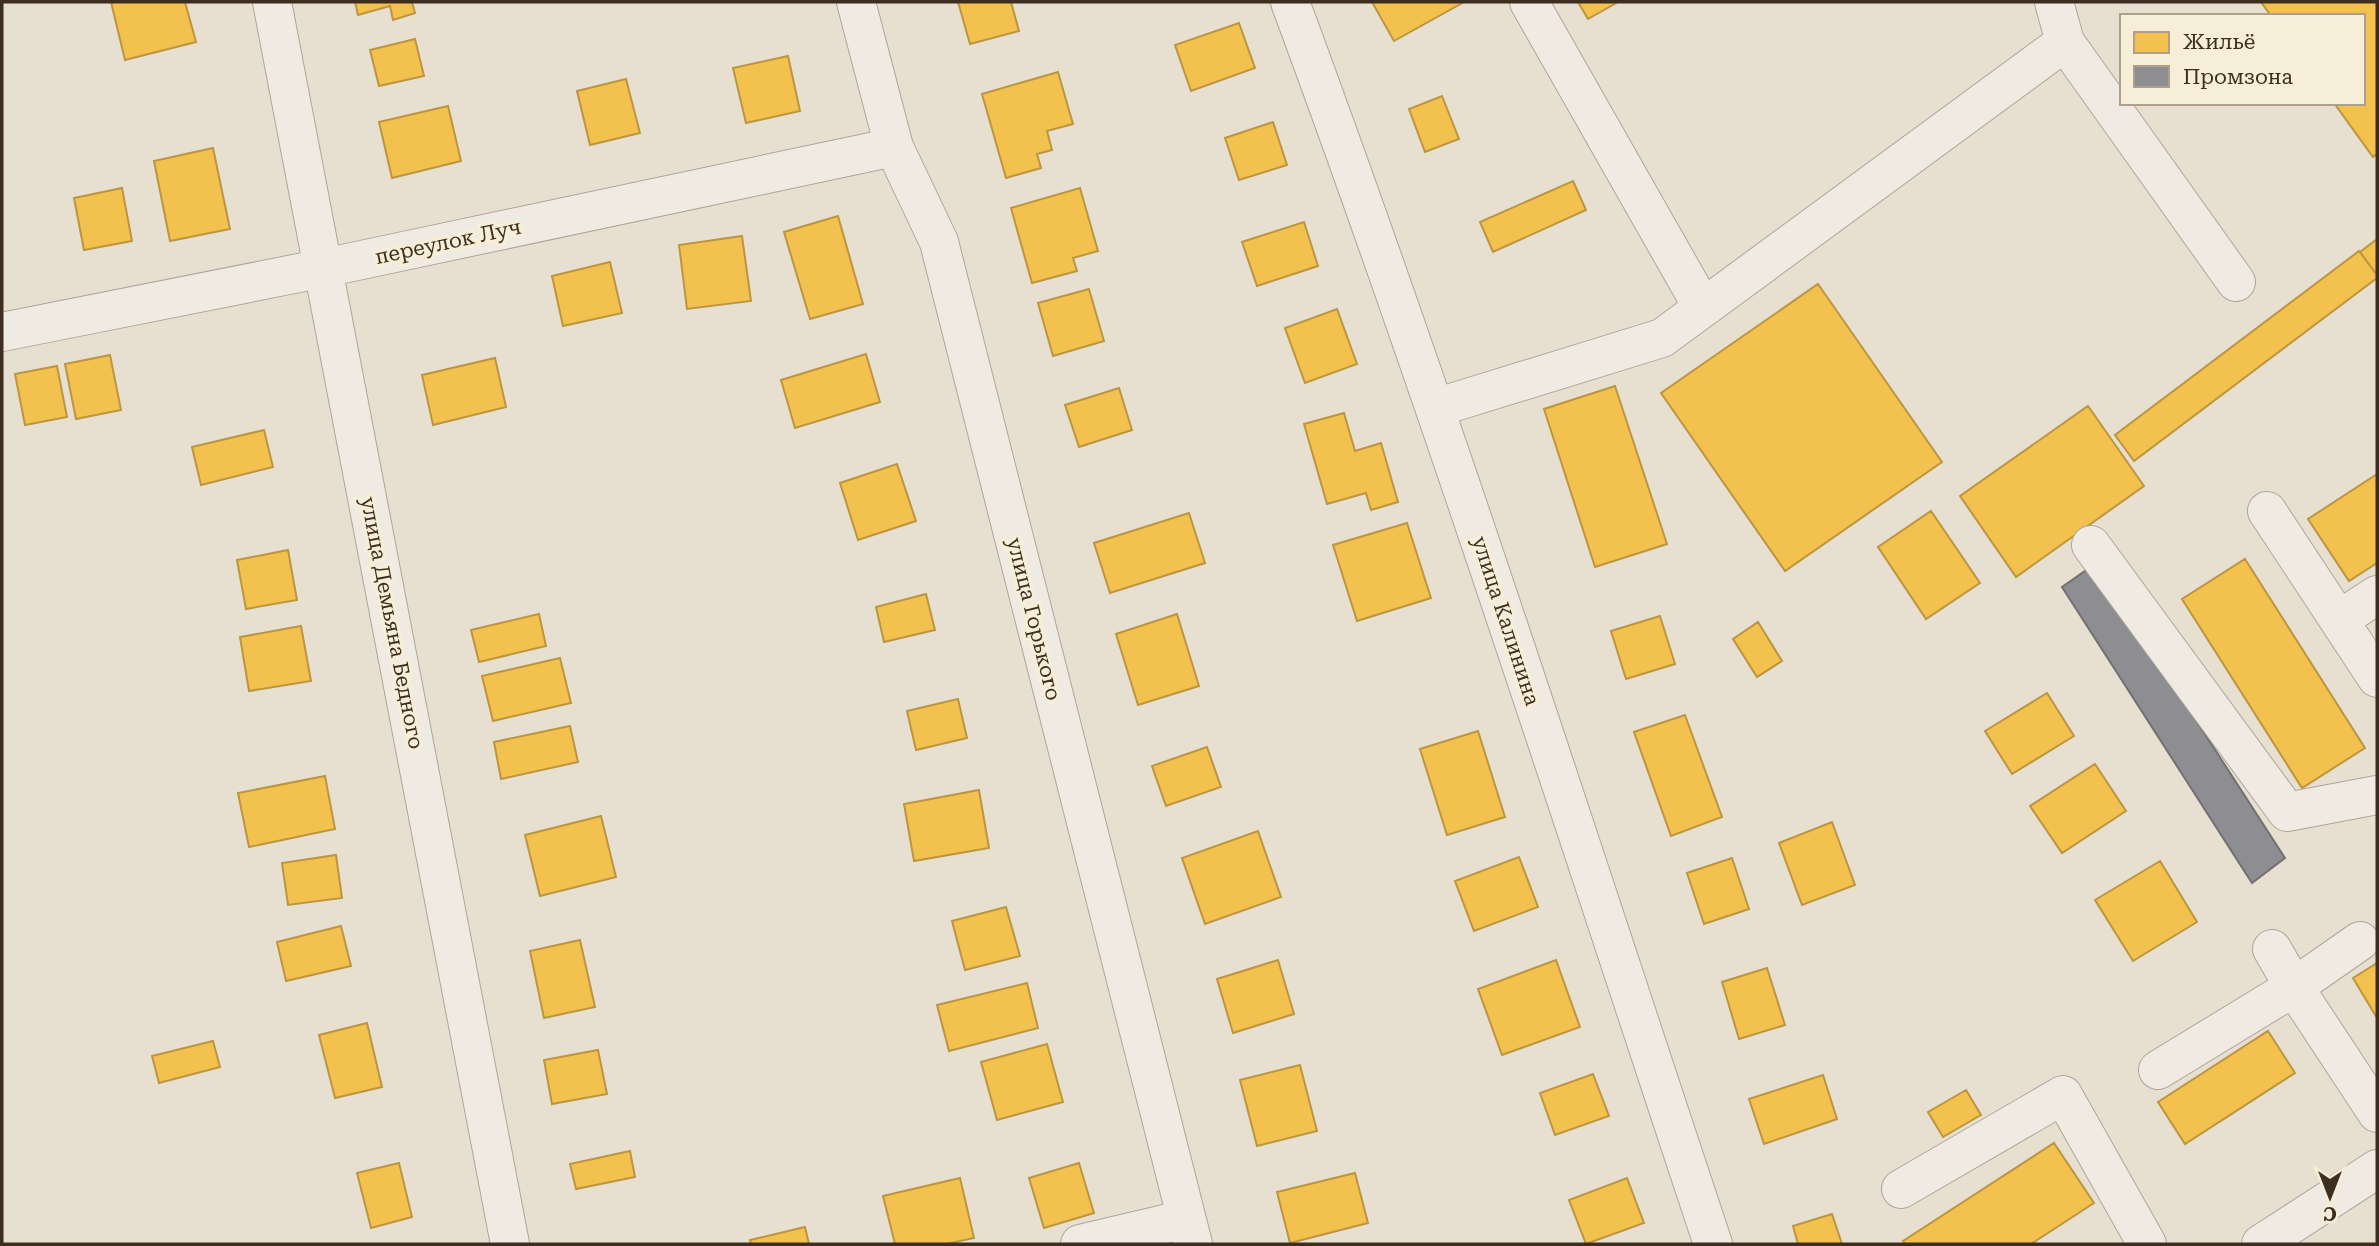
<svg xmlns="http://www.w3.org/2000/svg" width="2379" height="1246" font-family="'Roboto Serif',serif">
	<rect width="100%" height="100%" fill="#e7e0d1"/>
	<!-- homes -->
	<path fill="#f2c14e" stroke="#bc9540" stroke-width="2" d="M111,2H185L196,42L125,60Z
		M355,2H412L415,13L393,20L390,6L358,15Z
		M958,2H1011L1019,31L970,44Z
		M1372,2H1464L1394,41Z
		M1578,2H1618L1588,19Z
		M2261,2H2377V154L2373,157L2334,103H2363V16H2271Z
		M1239,23L1255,68L1191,91L1175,45Z
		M415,39L424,76L379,86L370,50Z
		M788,56L800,111L746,123L733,68Z
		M1058,72L1073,124L1047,131L1052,150L1037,154L1041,168L1006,178L982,94Z
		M626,79L640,133L590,145L577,91Z
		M1442,96L1459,139L1425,152L1409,109Z
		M448,106L461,161L392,178L379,122Z
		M1273,122L1287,165L1239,180L1225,138Z
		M213,148L230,229L170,241L154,161Z
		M1573,181L1586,210L1493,252L1480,222Z
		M122,188L132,241L84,250L74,198Z
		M1080,188L1098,251L1073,258L1077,271L1032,283L1011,208Z
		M838,216L863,304L810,319L784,232Z
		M1304,222L1318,266L1257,286L1242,242Z
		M742,236L751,301L687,309L679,245Z
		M2377,239V275L2360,252Z
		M2359,251L2377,275V278L2134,461L2115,435Z
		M610,262L622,313L563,326L552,276Z
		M1818,284L1942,462L1785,571L1661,393Z
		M1089,289L1104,341L1053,356L1038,303Z
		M1337,309L1357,364L1305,383L1285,328Z
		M866,354L880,402L795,428L781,380Z
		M110,355L121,410L76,419L65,364Z
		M495,358L506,407L433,425L422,375Z
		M57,366L67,417L25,425L15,374Z
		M1615,386L1667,544L1595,567L1544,409Z
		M1119,388L1132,430L1079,447L1065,405Z
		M2088,406L2144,486L2016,577L1960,496Z
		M1344,413L1355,451L1381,443L1398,502L1371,510L1366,493L1327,504L1304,424Z
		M264,430L273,467L201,485L192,447Z
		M897,464L916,521L858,540L840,483Z
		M2377,474V563L2349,581L2308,519Z
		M1931,511L1980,583L1926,619L1878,547Z
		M1189,513L1205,563L1110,593L1094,543Z
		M1407,523L1431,598L1357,621L1333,545Z
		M288,550L297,600L246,609L237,560Z
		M2245,559L2365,748L2302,788L2182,599Z
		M926,594L935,630L884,642L876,607Z
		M539,614L546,646L479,662L471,630Z
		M1177,614L1199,686L1138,705L1116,634Z
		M1660,616L1675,664L1626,679L1611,631Z
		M1758,622L1782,661L1757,677L1733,639Z
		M301,626L311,681L249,691L240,637Z
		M560,658L571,703L493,721L482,676Z
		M2047,693L2074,736L2012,774L1985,731Z
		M958,699L967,738L916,750L907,711Z
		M1685,715L1722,817L1671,836L1634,732Z
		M570,726L578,762L501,779L494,742Z
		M1478,731L1505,817L1447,835L1420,749Z
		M1207,747L1221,787L1166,806L1152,766Z
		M2095,764L2126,811L2062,853L2030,806Z
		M325,776L335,829L249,847L238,793Z
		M979,790L989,848L914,861L904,804Z
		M601,816L616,877L540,896L525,835Z
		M1832,822L1855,885L1802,905L1779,843Z
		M1258,831L1281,897L1205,924L1182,858Z
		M336,855L342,898L288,905L282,863Z
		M1519,857L1538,907L1474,931L1455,881Z
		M1732,858L1749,909L1704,924L1687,873Z
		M2160,861L2197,922L2133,961L2095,900Z
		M1006,907L1020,956L965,970L952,921Z
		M341,926L351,966L286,981L277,942Z
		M580,940L595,1007L544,1018L530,951Z
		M1278,960L1294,1014L1233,1033L1217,979Z
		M1556,960L1580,1027L1502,1055L1478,989Z
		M2377,963V1018L2353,978Z
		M1767,968L1785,1025L1739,1039L1722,982Z
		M1027,983L1038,1028L949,1051L937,1005Z
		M367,1023L382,1087L335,1098L319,1035Z
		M2268,1031L2295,1073L2185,1144L2158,1102Z
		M213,1041L220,1067L159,1083L152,1056Z
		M1047,1044L1063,1102L997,1120L981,1062Z
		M598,1050L607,1094L552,1104L544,1060Z
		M1300,1065L1317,1131L1257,1146L1240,1080Z
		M1593,1074L1609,1116L1555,1135L1540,1093Z
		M1823,1075L1837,1119L1764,1144L1749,1099Z
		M1966,1090L1981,1115L1943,1137L1928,1112Z
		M2054,1143L2094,1203L2031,1244H1905L1903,1241Z
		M630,1151L635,1177L576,1189L570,1164Z
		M399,1163L412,1217L371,1228L357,1173Z
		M1079,1163L1094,1213L1044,1228L1029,1178Z
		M1355,1173L1368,1223L1290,1243L1277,1192Z
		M960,1178L974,1238L946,1244H895L883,1196Z
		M1627,1178L1644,1223L1586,1244L1569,1200Z
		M1832,1214L1842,1244H1798L1793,1226Z
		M805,1227L809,1244H751L750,1240Z"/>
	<!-- industry -->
	<path fill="#8d8d92" stroke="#757070" stroke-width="2" d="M2095,564L2285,858L2252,883L2062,587Z"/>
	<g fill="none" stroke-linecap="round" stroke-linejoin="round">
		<!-- minor casing -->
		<g stroke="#ada599" stroke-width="40">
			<path id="minor" d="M272,2L510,1244
				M856,2L894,147L939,242L1193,1244
				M1290,2C1442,412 1575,829 1713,1244
				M1529,2L1703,308
				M2054,2L2065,42L2236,282
				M2,332L324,268L894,147
				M1435,408L1662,338L2065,42
				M2267,511L2377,678
				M2091,545L2287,812L2377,795
				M2340,619L2377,595
				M2272,949L2294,987L2377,1113
				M2158,1070L2294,987L2360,941
				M1901,1189L2063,1095L2147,1244
				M1080,1244L1186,1219
				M2261,1244L2377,1169"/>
		</g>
		<!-- minor -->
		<use href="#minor" stroke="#efebe3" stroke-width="38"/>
	</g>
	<g text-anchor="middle" stroke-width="7" stroke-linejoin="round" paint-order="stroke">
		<!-- street labels -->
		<g font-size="21" fill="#3d2e20" stroke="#f7eed8">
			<text transform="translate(448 242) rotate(-12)" y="7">переулок Луч</text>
			<text transform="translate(1034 619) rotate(76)" y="7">улица Горького</text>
			<text transform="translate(1506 621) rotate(72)" y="7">улица Калинина</text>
			<text transform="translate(392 623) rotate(79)" y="7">улица Демьяна Бедного</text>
		</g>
	</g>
	<!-- border -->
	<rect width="2379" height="1246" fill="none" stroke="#3d2e20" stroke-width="7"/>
	<!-- legend -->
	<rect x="2120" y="14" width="245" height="91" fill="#f7eed8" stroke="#ada18e" stroke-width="2"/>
	<rect x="2134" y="32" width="35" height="21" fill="#f2c14e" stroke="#ada18e" stroke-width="2"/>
	<text x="2183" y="49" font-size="21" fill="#3d2e20">Жильё</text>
	<rect x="2134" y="66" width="35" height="21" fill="#8d8d92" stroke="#ada18e" stroke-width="2"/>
	<text x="2183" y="84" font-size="21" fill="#3d2e20">Промзона</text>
	<!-- north arrow -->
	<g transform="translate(2330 1197) rotate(180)" stroke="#f7eed8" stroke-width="5" paint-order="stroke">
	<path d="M0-5L12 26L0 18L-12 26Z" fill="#3d2e20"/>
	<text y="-10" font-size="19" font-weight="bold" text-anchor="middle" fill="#3d2e20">С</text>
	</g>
</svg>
